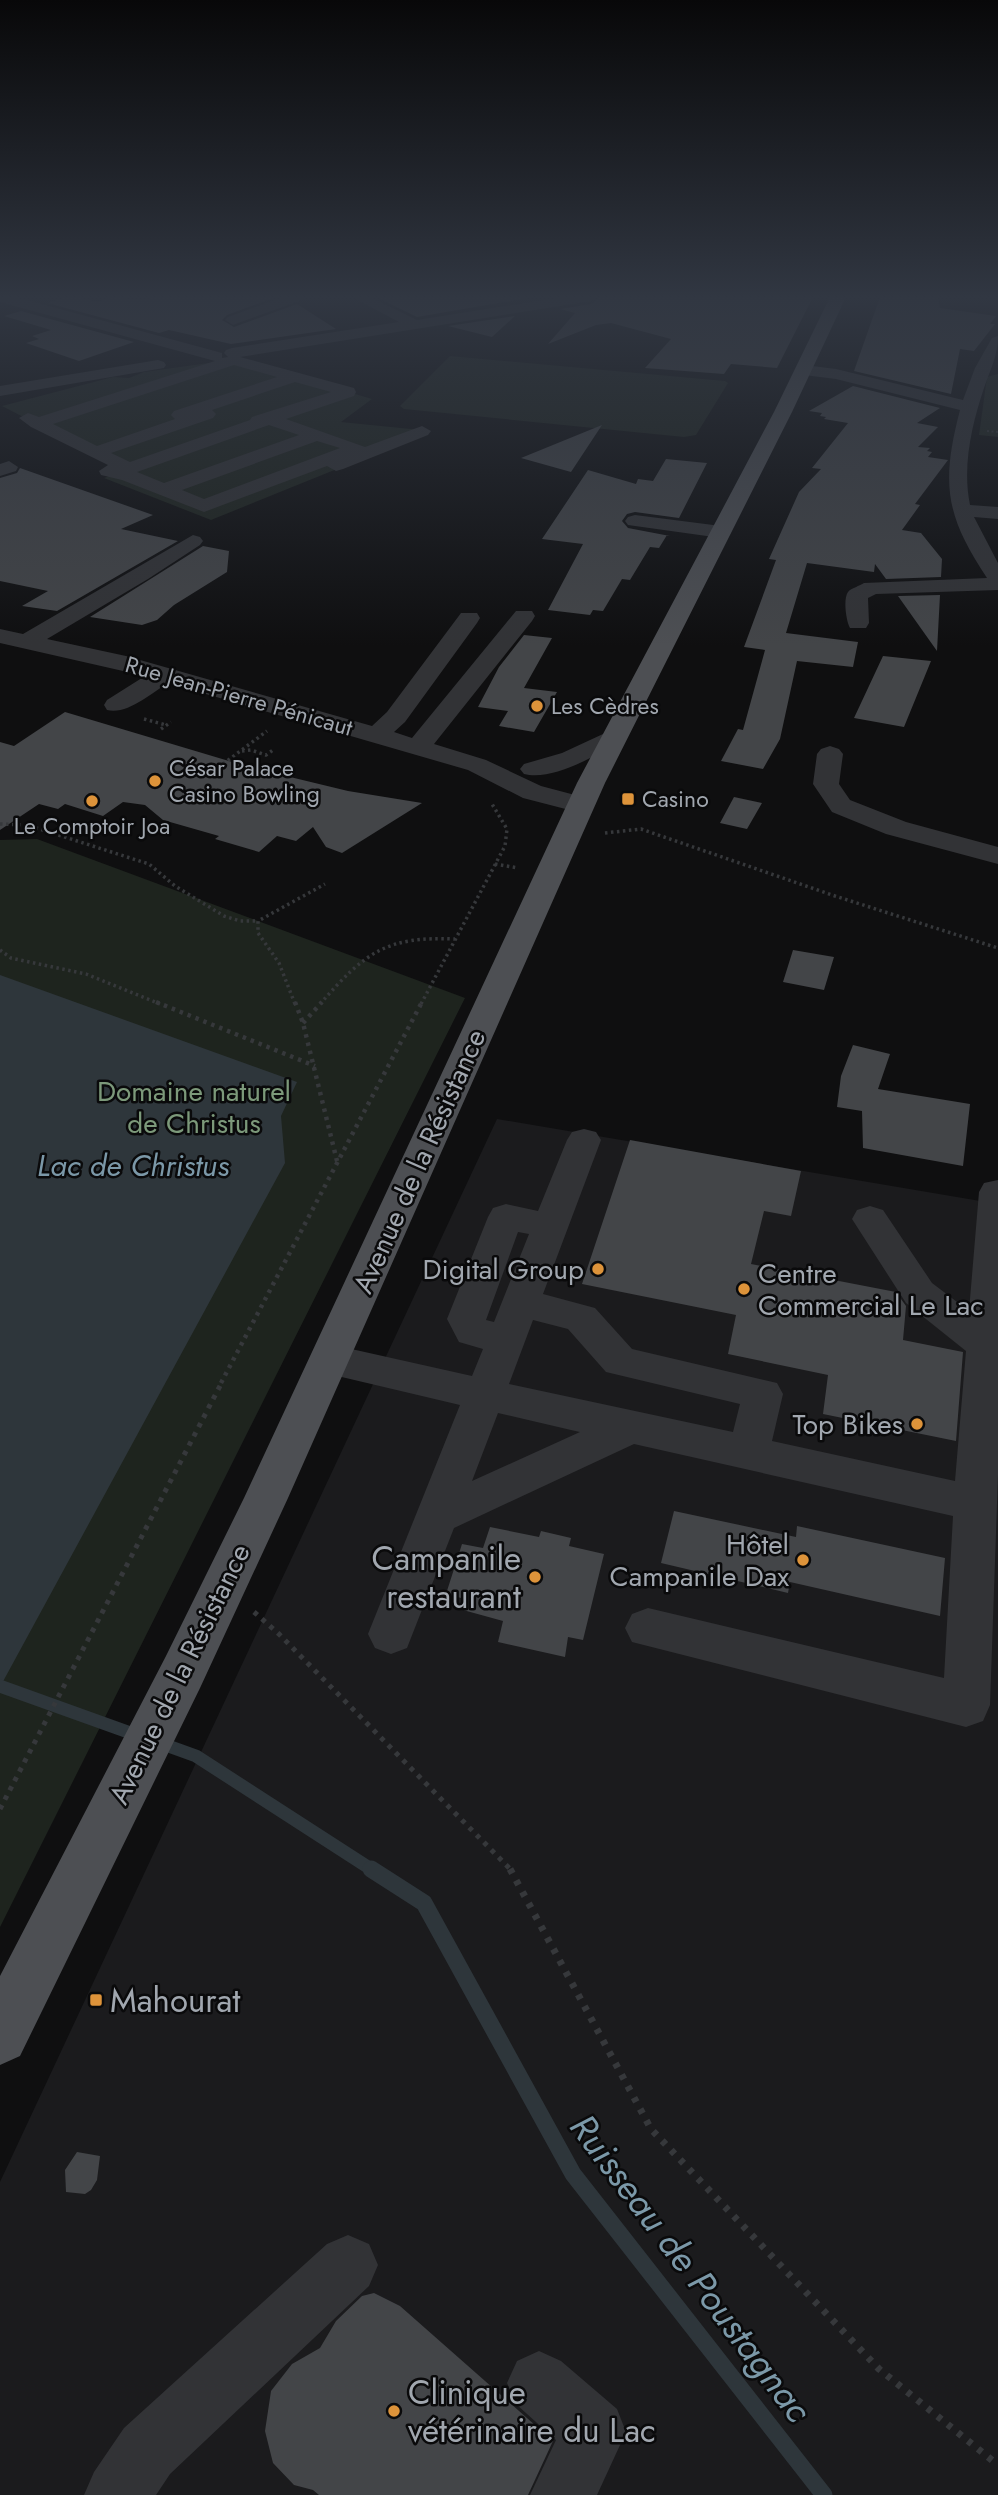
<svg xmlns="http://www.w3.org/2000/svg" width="998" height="2495" font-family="Jost,sans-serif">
	<rect width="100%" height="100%" fill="#0f0f10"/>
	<!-- built -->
	<path fill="#1b1b1d" d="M497,1119L998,1204V2495H0V2182Z"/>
	<!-- green -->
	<path fill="#1e241e" d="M450,356L725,381L728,383L696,435L684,437L404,409L400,406Z
		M237,359L372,399L341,422L431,431L211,520L104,478L126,470L2,406L113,377L129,378L144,372Z
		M998,374V437L979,435L987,377Z
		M37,839L465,998L0,1927V840Z"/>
	<!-- water -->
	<path fill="#2e363b" d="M0,975L297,1082L281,1116L285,1163L0,1687Z"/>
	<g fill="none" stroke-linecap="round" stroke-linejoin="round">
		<!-- stream-far1 -->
		<path stroke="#2e363b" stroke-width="13" d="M0,1686L139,1736
			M160,1743L196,1756L374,1871"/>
		<!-- stream -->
		<path stroke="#2e363b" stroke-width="17" d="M371,1869L424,1903L573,2174L824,2495"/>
	</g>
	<!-- building -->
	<path fill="#434548" d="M65,297H79L97,302L111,297L141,300L155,297H276L227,315L222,320L234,327L297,304L336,329L231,344L169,330L159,333L47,303Z
		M376,297H534L417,317Z
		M600,297H813L777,368L731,364L724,374L645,368L671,339L611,323L596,325L548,344L575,313L560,309L591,304Z
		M880,297H938L940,308L996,316L990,324H995L974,351L960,349L951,394L854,371Z
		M21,311L134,342L79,361L26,343L39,339L32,336L51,330L4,316Z
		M515,316L492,337L448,326Z
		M853,386L940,408L917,423L938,427L918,447L930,448L927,451L932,452L928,457L948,460L915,504L920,505L902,530L921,533L942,559L941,577L886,579L875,564L874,572L807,563L786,633L858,642L853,667L797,661L780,739L763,769L721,761L738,729L743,730L765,650L744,647L776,560L769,559L799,492L821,469L812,468L848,423L824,419L826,417L820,416L822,413L809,411Z
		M602,425L571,472L521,458Z
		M666,459L707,463L679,518L635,512L627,514L622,521L628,528L670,536L667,535L659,548L650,547L630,580L622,579L603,611L593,610L590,615L548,610L583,544L542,539L588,470L636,484L638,479L653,481Z
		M20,468L153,515L121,529L178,541L57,611L22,606L48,591L0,581V478L17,473Z
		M203,546L229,551L227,572L174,605L157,620L142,625L90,617Z
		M940,595L937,651L898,596Z
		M524,635L552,638L524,688L557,692L534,732L499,726L508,711L478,707L499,667Z
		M883,656L931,661L904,727L854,718Z
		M65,712L249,767L348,791L422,803L342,853L326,847L313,827L296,841L277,836L259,852L215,839L219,836L163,820L145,805L123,802L103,816L65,804L58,809L39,804L0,830V742L14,746Z
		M734,797L762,803L747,829L720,823Z
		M793,950L834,957L824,990L783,982Z
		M853,1045L890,1054L878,1089L970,1104L963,1166L863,1148L862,1111L837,1107L841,1076Z
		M630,1140L801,1171L791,1216L764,1211L751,1264L896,1292L906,1306L903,1340L963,1352L956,1441L823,1414L828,1375L728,1354L736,1315L582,1284Z
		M674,1511L796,1537L797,1526L945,1558L940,1616L790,1582L788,1593L661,1563Z
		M490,1527L539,1537L541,1531L571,1538L569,1546L604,1554L583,1640L568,1637L565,1657L498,1642L503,1621L463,1610L465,1599L446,1594L462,1544L483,1548Z
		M77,2152L100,2156L97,2180L91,2190L85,2194L66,2192L65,2170Z
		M374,2293L400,2306L553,2441L528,2495H319L313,2490L294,2485L273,2463L265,2431L271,2391L292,2364L320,2348L336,2321L362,2296Z"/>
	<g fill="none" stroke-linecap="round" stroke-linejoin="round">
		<!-- path-far4 -->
		<path stroke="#36383b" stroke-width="2" stroke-dasharray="2 2.5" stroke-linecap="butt" d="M987,431L998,432"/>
		<!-- path-far3 -->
		<path stroke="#36383b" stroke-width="3.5" stroke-dasharray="2.5 3.5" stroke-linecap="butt" d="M144,719L166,725
			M161,729L171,722
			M242,751L251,750L266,755L273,750
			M223,764L267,731
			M0,824L27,825L149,864L175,886L224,916L240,921H258
			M605,833L641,829L835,896L998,948
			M495,864L518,868
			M0,950L11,958L86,974L160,1004
			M295,1004L279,963L258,933V921L325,884
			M320,1004C365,953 385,936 455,939
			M421,1004L505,846L507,829L492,804"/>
		<!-- path-far2 -->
		<path stroke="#36383b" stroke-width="4.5" stroke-dasharray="3.5 5" stroke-linecap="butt" d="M156,1002L315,1066
			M295,1002L303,1023L337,1161
			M303,1023L322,1002
			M221,1383L422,1002"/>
		<!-- path-far1 -->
		<path stroke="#36383b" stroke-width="5" stroke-dasharray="4.5 6" stroke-linecap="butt" d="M254,1612L279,1634L512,1871
			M0,1809L222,1382"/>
		<!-- path -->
		<path stroke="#36383b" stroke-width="7" stroke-dasharray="5 8" stroke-linecap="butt" d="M510,1869L651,2129L879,2369L998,2465"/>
		<!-- minor -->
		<path fill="#323336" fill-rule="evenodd" d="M0,297H16L222,353V358L228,357L224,353L226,350L232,348L399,322L352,297H370L417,320L563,297H598L591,301L240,357L354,388L356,392L354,396L286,419L365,447L422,426L431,431L428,435L343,469L336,471L327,466L204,512L122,480L101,475L99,471L108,465L31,427L19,418L28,413L39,417L215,361L0,302ZM234,365L277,377L174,411L171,415L175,419L97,446L53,424ZM295,382L331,392L252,417L250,420L130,462L111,453L213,418L216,414L212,410ZM269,425L299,435L164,483L137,472ZM317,441L340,448L204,499L182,490Z
			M283,297H304L302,300L238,323L233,325L225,320L228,317Z
			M998,336C998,356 990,370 984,388C972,424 962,466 970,505L998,507V519L974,517L998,563V590L876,594L868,598L869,623L866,628H850C846,621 843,599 848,592C851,588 860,586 864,583L987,578C945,515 941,483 960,410L836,379L804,375L796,370L804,365L836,369L963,400L975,368L992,338Z
			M158,360L164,362L166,365L164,368L0,396V386Z
			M9,461L18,467L16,471L0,476V464Z
			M635,515L721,526L728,528L731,532L728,536L721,538L628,525L625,521L628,517Z
			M193,535L200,537L203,541L200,545L148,579L47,639L126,656L372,726L387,712L461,613H477L480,618L477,623L405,722L394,732L412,738L516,611H532L535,616L532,621L434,744L486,760L541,786L590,799L594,805L590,811L581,813L523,798L468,770L168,683C151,693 128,715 107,710L104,705L107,700L145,676L0,643V629L23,634Z
			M616,728L625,730L628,735L625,740C599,753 553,782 524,774L520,769L524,764L562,753Z
			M830,746L839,749L843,754L839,784L850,800L906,822L998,847V864L886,834L832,812L813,784L817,754L821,749Z
			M584,1129L596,1132L601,1140L543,1294L595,1308L632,1349L777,1383L783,1394L772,1441L955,1481L966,1351L906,1303L852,1219L857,1210L870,1206L883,1210L932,1283L969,1311L979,1192L984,1183L998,1180V1475L990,1705L983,1721L966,1727L632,1642L625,1628L632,1614L648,1608L944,1678L953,1516L634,1444L454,1528L407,1648L391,1654L375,1648L368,1634L460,1405L329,1374L315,1370L309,1359L315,1348L329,1344L472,1376L483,1349L459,1342L447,1319L488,1217L493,1208L506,1204L538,1211L567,1140L572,1132ZM518,1232L529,1234L494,1322L486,1320ZM533,1320L568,1329L606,1372L740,1404L733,1432L509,1384ZM498,1413L571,1430L580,1432L472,1481Z
			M348,2235L369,2244L378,2265L369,2286L170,2474L156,2495H84L94,2472L124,2428L327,2244Z
			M539,2351L561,2361L617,2409L626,2432L597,2495H530L556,2440L517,2405L507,2383L517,2361Z"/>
		<!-- major -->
		<path fill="#4d4f53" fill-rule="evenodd" d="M830,297H846L792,412L605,783L288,1498L200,1688L20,2056L0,2065V1976L166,1656L244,1498L577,783L774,412Z"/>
	</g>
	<!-- sky -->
	<linearGradient id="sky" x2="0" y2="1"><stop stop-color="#080809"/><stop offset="0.46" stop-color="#313742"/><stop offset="1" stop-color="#313742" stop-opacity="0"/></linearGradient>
	<rect width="998" height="646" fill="url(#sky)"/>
	<!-- markers -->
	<g fill="#dd933a" stroke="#0a0a0b" stroke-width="2.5">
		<circle cx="537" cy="706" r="7"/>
		<circle cx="155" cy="781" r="7"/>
		<rect x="621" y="792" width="14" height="14" rx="3.5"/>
		<circle cx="92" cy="801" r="7"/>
		<circle cx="598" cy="1269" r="7"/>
		<circle cx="744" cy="1289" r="7"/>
		<circle cx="917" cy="1424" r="7"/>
		<circle cx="803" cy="1560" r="7"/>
		<circle cx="535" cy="1577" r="7"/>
		<rect x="89" y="1993" width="14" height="14" rx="3.5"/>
		<circle cx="394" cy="2411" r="7"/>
	</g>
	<g text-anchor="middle" stroke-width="5" stroke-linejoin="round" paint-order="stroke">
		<!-- far-street labels -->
		<g font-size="23" fill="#a1a7af" stroke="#0a0a0b">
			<text transform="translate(239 696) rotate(16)" y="8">Rue Jean-Pierre Pénicaut</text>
		</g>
		<!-- far-poi labels -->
		<g font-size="23" fill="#a1a7af" stroke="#0a0a0b" text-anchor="start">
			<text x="551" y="714">Les Cèdres</text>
			<text x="169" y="776">César Palace<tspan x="169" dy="26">Casino Bowling</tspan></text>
			<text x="642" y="807">Casino</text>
			<text x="92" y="834" text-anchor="middle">Le Comptoir Joa</text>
		</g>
		<!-- park labels -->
		<g font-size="28" fill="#7c997a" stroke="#0a0a0b">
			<text x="194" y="1101">Domaine naturel<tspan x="194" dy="32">de Christus</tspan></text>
		</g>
		<!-- street labels -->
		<g font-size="28" fill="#a1a7af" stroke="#0a0a0b">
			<text transform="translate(419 1161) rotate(-66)" y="10">Avenue de la Résistance</text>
			<text transform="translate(179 1674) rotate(-64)" y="10">Avenue de la Résistance</text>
		</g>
		<!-- poi labels -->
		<g font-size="28" fill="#a1a7af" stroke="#0a0a0b" text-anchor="end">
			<text x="584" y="1279">Digital Group</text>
			<text x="758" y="1283" text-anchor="start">Centre<tspan x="758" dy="32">Commercial Le Lac</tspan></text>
			<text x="903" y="1434">Top Bikes</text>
			<text x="789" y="1554">Hôtel<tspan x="789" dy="32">Campanile Dax</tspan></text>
		</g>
		<!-- water labels -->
		<g font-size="30" font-style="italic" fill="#7b98a8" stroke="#0a0a0b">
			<text x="133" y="1176">Lac de Christus</text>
		</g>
		<!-- near-poi labels -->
		<g font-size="33" fill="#a1a7af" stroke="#0a0a0b" text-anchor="start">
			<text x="521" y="1570" text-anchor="end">Campanile<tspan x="521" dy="38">restaurant</tspan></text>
			<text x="110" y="2012">Mahourat</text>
			<text x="408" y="2404">Clinique<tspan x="408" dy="38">vétérinaire du Lac</tspan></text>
		</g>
		<!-- near-water labels -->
		<g font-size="37" font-style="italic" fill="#7b98a8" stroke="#0a0a0b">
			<text transform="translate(691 2268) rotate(53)" y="13">Ruisseau de Poustagnac</text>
		</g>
	</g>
</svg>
